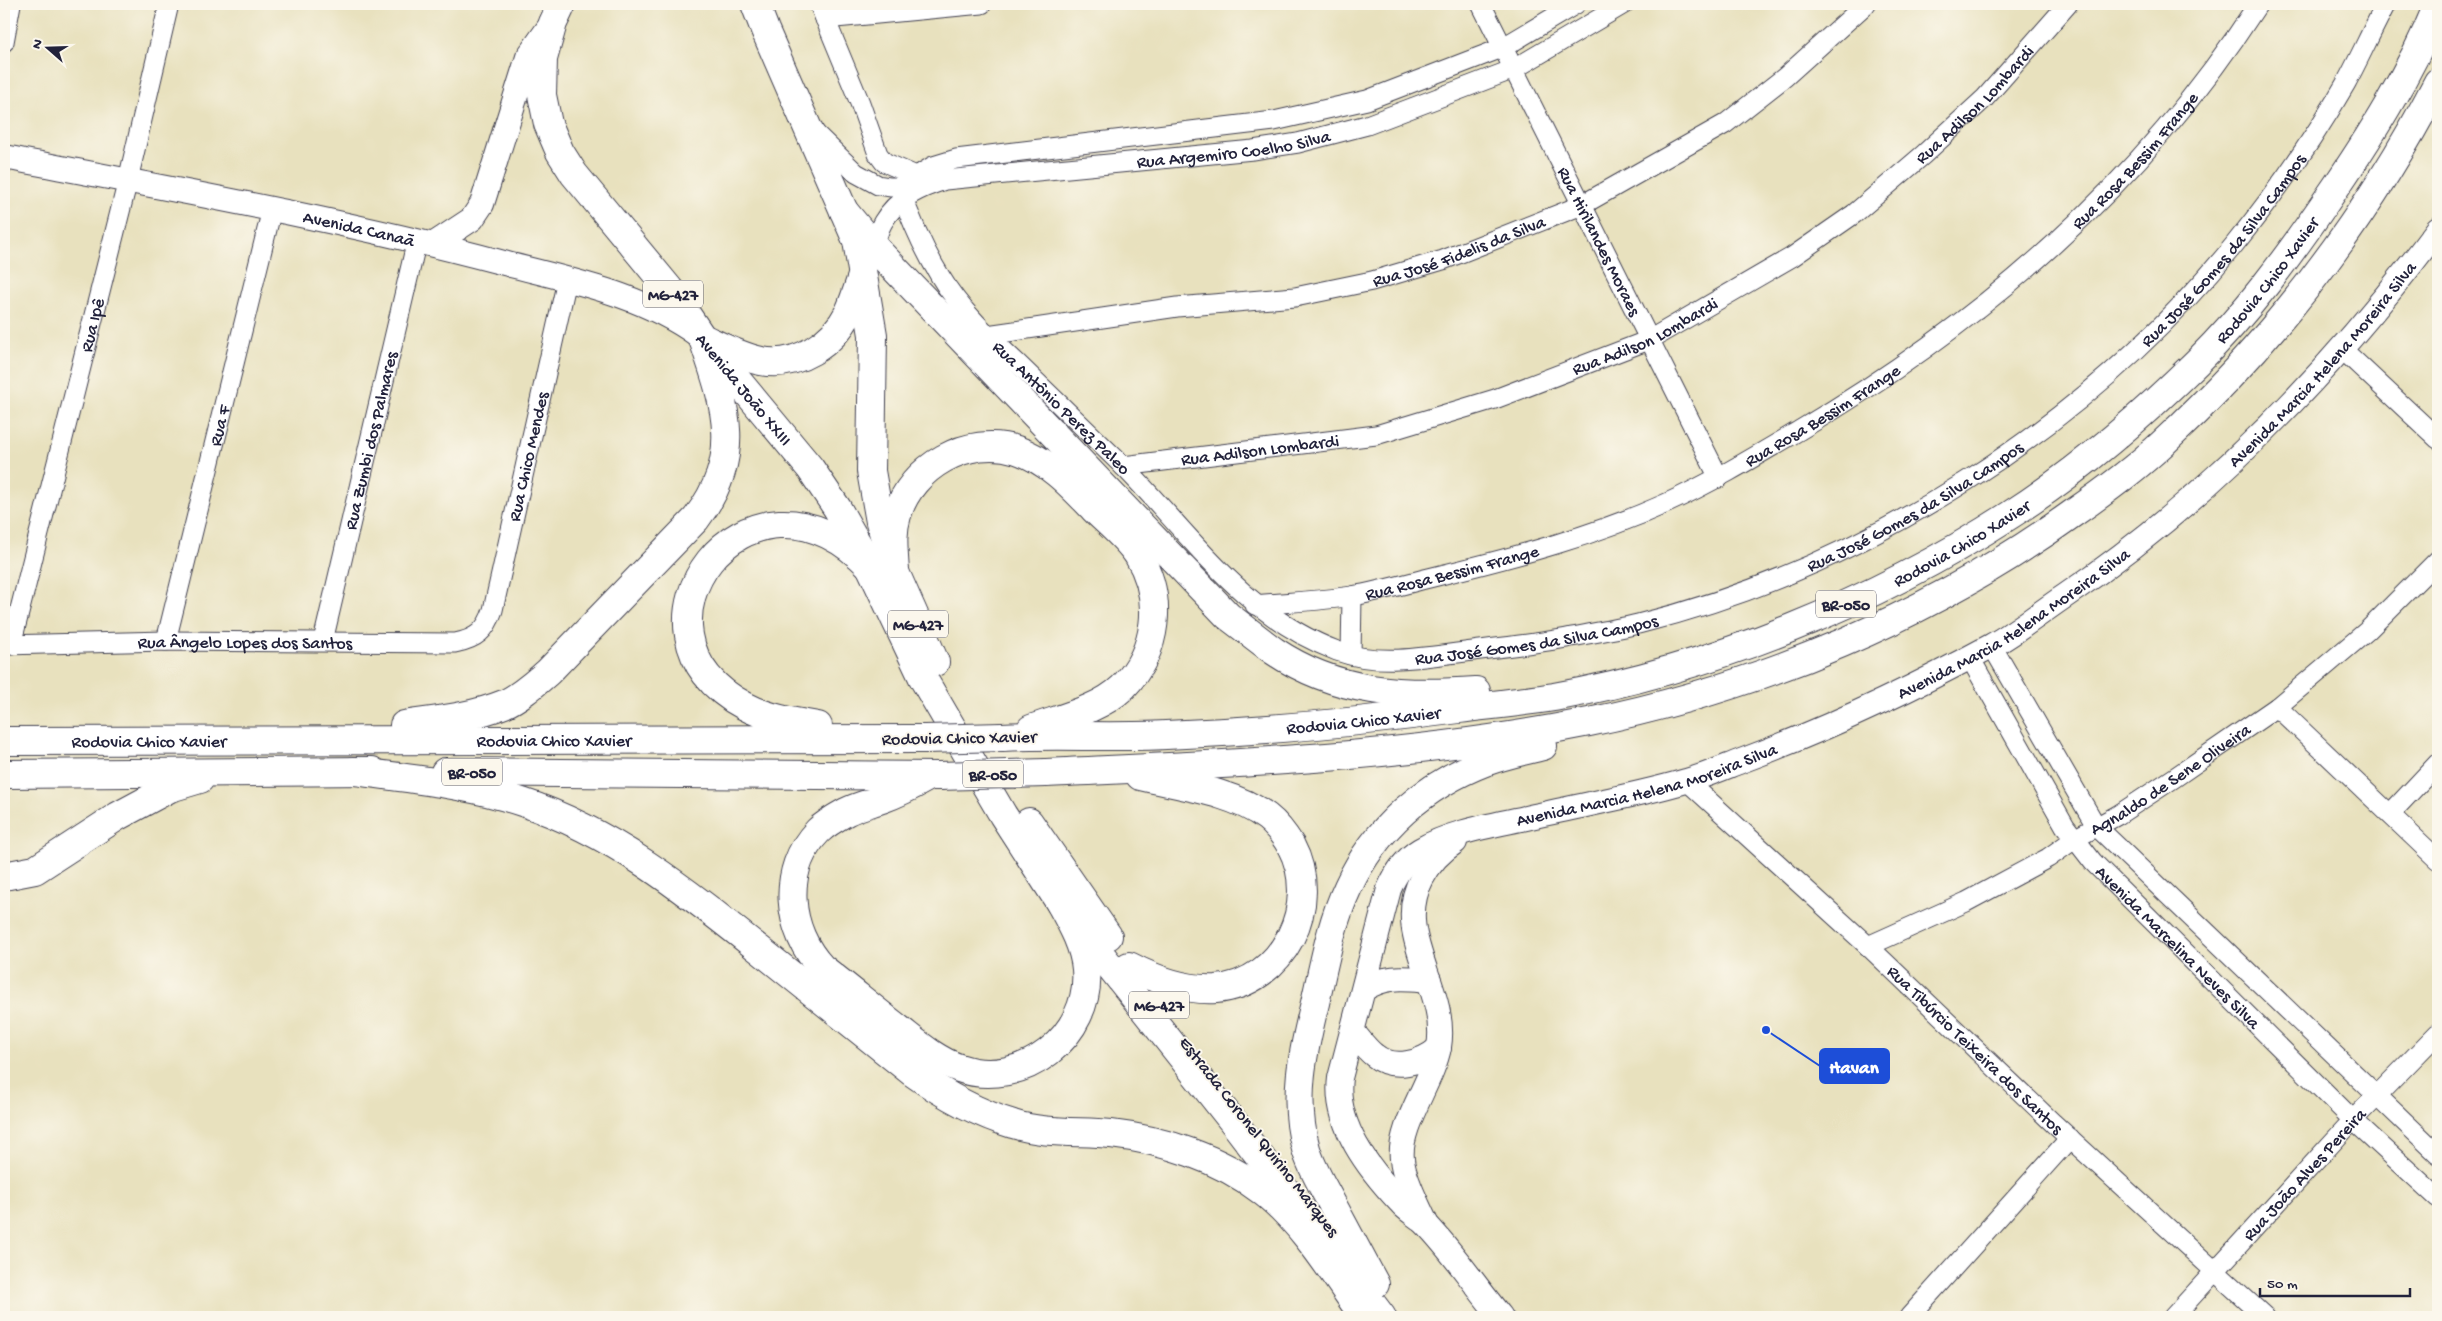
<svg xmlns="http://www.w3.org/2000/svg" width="2442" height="1321" font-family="'Gochi Hand',sans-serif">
	<rect width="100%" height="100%" fill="#fbf7ec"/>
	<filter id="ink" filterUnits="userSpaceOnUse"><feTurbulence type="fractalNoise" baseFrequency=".02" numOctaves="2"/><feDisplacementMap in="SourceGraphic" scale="10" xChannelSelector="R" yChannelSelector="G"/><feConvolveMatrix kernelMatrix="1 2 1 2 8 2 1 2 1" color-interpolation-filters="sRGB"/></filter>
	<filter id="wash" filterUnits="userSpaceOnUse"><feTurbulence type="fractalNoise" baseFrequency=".0096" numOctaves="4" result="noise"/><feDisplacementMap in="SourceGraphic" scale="20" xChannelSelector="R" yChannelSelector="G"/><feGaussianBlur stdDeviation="1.12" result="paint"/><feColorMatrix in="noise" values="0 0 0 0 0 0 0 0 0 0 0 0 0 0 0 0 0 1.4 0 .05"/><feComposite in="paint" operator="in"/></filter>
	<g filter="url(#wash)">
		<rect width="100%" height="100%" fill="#e8e1be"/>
	</g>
	<g filter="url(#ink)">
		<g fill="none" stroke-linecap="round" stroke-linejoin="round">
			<!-- minor casing -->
			<g stroke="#403f4f" stroke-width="21">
				<g id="minor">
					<path d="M819,4L860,103L878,154L884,162L916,176L920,185"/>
					<path id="s1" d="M1481,4L1719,478"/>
					<path d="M825,19L982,4"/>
					<path d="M4,42L11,4"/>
					<path d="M815,133L856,173L878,185L890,187H899L933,166L956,159L1274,121L1367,100L1502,48L1576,4"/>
					<path id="s2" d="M899,187C909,215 924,250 940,276C960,310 990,338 1018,364C1051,396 1084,428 1117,460C1187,529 1241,615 1337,651C1381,667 1429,656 1473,651C1503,647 1532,644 1561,639C1587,634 1613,630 1638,624C1865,568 2087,426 2234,245C2275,194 2314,139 2346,83C2360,57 2372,30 2386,4"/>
					<path id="s3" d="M871,255C876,244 877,232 883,222C897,198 920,188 945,180L1253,150L1298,143L1367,125L1514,69L1624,4"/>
					<path id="s4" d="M987,335L1177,307L1295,297L1372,281L1443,260L1582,205L1725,124L1785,77L1866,4"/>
					<path d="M2343,350L2438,439"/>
					<path id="s5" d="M1123,466L1376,435L1495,399L1649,340L1792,257L1854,214L1923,155L1985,98L2068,4"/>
					<path id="s6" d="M1255,605C1287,602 1321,601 1352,596C1382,591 1412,582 1441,575C1518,556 1594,536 1667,503C1713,482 1756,456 1800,430C1984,321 2141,185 2258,4"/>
					<path id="s7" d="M166,641L272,209"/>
					<path id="s8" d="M323,641L417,240"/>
					<path id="s9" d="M4,645L166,641L455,643C476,639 486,631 493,610L567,280"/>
					<path id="s10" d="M11,645L128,180L169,4"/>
					<path d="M1992,646L2096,826L2438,1154"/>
					<path d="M1351,655L1352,596"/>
					<path id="s11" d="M1969,656L2065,826L2093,862L2353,1120L2438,1198"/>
					<path d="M2277,707L2438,860"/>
					<path id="s12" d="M1687,781L1868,946L2053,1123L2265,1317"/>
					<path d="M2390,814L2438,763"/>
					<path id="s13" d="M1868,946L1966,902L2048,858L2076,838L2118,815L2174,778L2277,707L2367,631L2438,560"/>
					<path d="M1909,1317L2070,1138"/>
					<path id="s14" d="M2173,1317L2353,1120L2438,1033"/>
				</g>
			</g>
			<!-- tertiary casing -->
			<g stroke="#403f4f" stroke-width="26">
				<g id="tertiary">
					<path id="s15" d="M4,157C171,189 339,219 504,263C571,281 640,293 698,335"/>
					<path d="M434,244L472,219L482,204L528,57L550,26"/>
					<path d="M1364,989C1386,975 1404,978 1429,980"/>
					<path d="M1353,1032C1360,1040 1366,1049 1374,1055C1393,1071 1422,1063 1439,1048"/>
					<path d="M1426,1223C1418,1205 1403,1178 1402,1159C1398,1126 1433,1081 1439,1047C1449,988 1391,936 1422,878C1430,863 1441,851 1455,842"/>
					<path id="s16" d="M1501,1317C1476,1287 1453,1252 1426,1224C1418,1216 1407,1211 1400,1202C1369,1169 1334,1125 1340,1078L1389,889C1396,873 1405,859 1420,850C1452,831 1495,825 1530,817C1582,805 1635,796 1686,781C1705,776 1723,768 1741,761C1827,729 1910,690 1991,646C2017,632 2041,612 2065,596C2211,497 2333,370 2438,229"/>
				</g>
			</g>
			<!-- primary casing -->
			<g stroke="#403f4f" stroke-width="30">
				<g id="primary">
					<path id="s17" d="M562,4L553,23L543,59L542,95L548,124L560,152L574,174L670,290L703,339L810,468L837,508L870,566"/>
					<path d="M755,4L765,30L857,241L873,335L871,471L880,522L892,561"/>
					<path d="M707,340C724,348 742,357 761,361C796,368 833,344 849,312C854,301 858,288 862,276"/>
				</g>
			</g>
			<!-- trunk casing -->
			<g stroke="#403f4f" stroke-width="30">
				<path id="trunk" d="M870,566L924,680L1003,815L1060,903L1238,1128L1382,1317
					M895,572L935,662
					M1029,822L1108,936"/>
			</g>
			<!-- motorway casing -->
			<g stroke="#403f4f" stroke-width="30">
				<g id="motorway">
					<path d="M844,211L874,247L1228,616C1244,628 1259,640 1274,651C1338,694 1403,696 1476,691"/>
					<path d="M895,572C894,553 891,534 897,515C911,467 968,434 1017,450C1049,461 1071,485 1094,509C1108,523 1127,538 1138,555C1164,598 1158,651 1123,687C1099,710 1061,718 1031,729"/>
					<path d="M404,725C437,720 472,717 504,704C520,697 535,683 548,672L696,519C744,456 726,407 703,339"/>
					<path d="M818,726C793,722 767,718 745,706C607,633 747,439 870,566"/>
					<path id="s18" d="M1002,737C1056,734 1111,738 1166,735C1264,731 1362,722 1459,709C1491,705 1522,702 1554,697C1713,668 1874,603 2010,515C2077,472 2140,418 2197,362C2246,314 2288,257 2327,200C2369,139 2410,74 2438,5"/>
					<path id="s19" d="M4,741L925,739"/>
					<path d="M354,771C410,779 468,784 522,802C614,832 690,894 765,954C814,993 863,1033 912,1072C943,1094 976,1113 1013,1124C1044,1134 1079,1131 1111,1134C1163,1140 1220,1158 1262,1191C1302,1221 1335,1276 1364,1317"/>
					<path d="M445,772L939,776"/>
					<path d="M1046,773C1227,764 1411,758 1589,722C1761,687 1930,616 2072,514C2104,492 2135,469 2163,443C2275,339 2368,217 2438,82"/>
					<path d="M4,774L372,771"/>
					<path d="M926,778C912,786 898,793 882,799C871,803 857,806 846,812C837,817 825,824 818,831C780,870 787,931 822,968C848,988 873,1009 899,1029C918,1044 936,1060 959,1068C1022,1090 1092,1036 1086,969C1084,945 1071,923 1060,903"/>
					<path d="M4,876L35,870L118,816L170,788L200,779"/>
					<path d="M1129,966C1156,980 1185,991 1216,989C1284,983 1322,904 1291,846C1285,836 1276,824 1267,817C1232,791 1182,786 1140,776"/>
					<path d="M1375,1284C1360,1256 1345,1228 1330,1200C1321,1183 1311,1167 1306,1149C1292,1100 1303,1051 1315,1003C1324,964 1331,923 1348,887C1375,828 1425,785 1485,762C1504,755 1524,751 1543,746"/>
				</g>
			</g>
			<!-- minor -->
			<use href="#minor" stroke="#fff" stroke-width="19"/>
			<!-- tertiary -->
			<use href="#tertiary" stroke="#fff" stroke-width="24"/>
			<!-- primary -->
			<use href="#primary" stroke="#fff" stroke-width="28"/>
			<!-- trunk -->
			<use href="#trunk" stroke="#fff" stroke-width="28"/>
			<!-- motorway -->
			<use href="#motorway" stroke="#fff" stroke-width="28"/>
			<!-- motorway-bridge casing -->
			<g stroke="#403f4f" stroke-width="30" stroke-linecap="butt">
				<path id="motorway-bridge" d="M925,739L1002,737
					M939,776L1046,773"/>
			</g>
			<!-- motorway-bridge -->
			<use href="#motorway-bridge" stroke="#fff" stroke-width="28"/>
		</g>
	</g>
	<g text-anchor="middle" stroke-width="4" stroke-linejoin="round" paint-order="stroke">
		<!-- shield labels -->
		<g fill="#fbf7ec" stroke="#636270" stroke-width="1">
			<rect x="643" y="280.5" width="60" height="27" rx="4"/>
			<rect x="1816" y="590.5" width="60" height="27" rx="4"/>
			<rect x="888" y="610.5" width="60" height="27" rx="4"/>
			<rect x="442" y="758.5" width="60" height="27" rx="4"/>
			<rect x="963" y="760.5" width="60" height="27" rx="4"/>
			<rect x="1129" y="991.5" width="60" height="27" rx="4"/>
		</g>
		<g font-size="16" font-weight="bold" fill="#22223b">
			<text x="673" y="300">MG-427</text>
			<text x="1846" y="610">BR-050</text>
			<text x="918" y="630">MG-427</text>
			<text x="472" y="778">BR-050</text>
			<text x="993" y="780">BR-050</text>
			<text x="1159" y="1011">MG-427</text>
		</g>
		<!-- street labels -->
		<g font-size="18" fill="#22223b" stroke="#fbf7ec">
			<text dy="6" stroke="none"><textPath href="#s5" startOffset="948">Rua Adilson Lombardi</textPath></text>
			<text dy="6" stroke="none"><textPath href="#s3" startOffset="402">Rua Argemiro Coelho Silva</textPath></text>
			<text dy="6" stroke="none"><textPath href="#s6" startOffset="1010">Rua Rosa Bessim Frange</textPath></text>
			<text dy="6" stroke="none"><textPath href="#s15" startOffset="362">Avenida Canaã</textPath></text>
			<text dy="6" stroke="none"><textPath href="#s1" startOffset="265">Rua Hirilandes Moraes</textPath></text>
			<text dy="6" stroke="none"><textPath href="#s2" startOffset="1660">Rua José Gomes da Silva Campos</textPath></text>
			<text dy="6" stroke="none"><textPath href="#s4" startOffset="481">Rua José Fidelis da Silva</textPath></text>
			<text dy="6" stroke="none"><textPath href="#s18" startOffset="1398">Rodovia Chico Xavier</textPath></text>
			<text dy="6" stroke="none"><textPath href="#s10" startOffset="330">Rua Ipê</textPath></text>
			<text dy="6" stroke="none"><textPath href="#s5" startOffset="542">Rua Adilson Lombardi</textPath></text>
			<text dy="6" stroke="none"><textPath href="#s16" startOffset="1588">Avenida Marcia Helena Moreira Silva</textPath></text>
			<text dy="6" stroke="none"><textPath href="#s17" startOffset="455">Avenida João XXIII</textPath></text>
			<text dy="6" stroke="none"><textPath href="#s2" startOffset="278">Rua Antônio Perez Paleo</textPath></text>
			<text dy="6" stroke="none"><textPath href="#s6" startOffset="605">Rua Rosa Bessim Frange</textPath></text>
			<text dy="6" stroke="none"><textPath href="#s7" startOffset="222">Rua F</textPath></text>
			<text dy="6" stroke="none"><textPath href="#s8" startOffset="206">Rua Zumbi dos Palmares</textPath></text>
			<text dy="6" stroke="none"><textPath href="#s5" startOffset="138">Rua Adilson Lombardi</textPath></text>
			<text dy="6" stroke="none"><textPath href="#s9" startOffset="662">Rua Chico Mendes</textPath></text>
			<text dy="6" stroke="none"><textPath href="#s2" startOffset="1255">Rua José Gomes da Silva Campos</textPath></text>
			<text dy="6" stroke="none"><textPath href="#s18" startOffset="992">Rodovia Chico Xavier</textPath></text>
			<text dy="6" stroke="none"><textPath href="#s6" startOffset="200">Rua Rosa Bessim Frange</textPath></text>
			<text dy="6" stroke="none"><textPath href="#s16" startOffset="1182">Avenida Marcia Helena Moreira Silva</textPath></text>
			<text dy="6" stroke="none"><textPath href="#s2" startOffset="850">Rua José Gomes da Silva Campos</textPath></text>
			<text dy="6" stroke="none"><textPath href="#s9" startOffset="241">Rua Ângelo Lopes dos Santos</textPath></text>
			<text dy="6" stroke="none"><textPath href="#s18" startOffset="362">Rodovia Chico Xavier</textPath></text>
			<text transform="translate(959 737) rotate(-1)" y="6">Rodovia Chico Xavier</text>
			<text dy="6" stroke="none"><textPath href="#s19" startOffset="550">Rodovia Chico Xavier</textPath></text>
			<text dy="6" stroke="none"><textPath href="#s19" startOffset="145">Rodovia Chico Xavier</textPath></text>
			<text dy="6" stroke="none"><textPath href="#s13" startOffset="346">Agnaldo de Sene Oliveira</textPath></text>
			<text dy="6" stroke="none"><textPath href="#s16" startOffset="778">Avenida Marcia Helena Moreira Silva</textPath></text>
			<text dy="6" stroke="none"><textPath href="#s11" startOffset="361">Avenida Marcelina Neves Silva</textPath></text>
			<text dy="6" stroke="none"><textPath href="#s12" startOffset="394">Rua Tibúrcio Teixeira dos Santos</textPath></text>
			<text transform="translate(1260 1136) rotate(52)" y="6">Estrada Coronel Quirino Marques</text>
			<text dy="6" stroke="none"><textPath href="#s14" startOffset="194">Rua João Alves Pereira</textPath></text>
		</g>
	</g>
	<!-- callouts -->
	<path fill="none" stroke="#1d4ed8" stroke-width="2" d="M1766 1030L1820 1066"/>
	<circle fill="#1d4ed8" stroke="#fbf7ec" stroke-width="2" cx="1766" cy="1030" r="5"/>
	<rect fill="#1d4ed8" stroke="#1d4ed8" stroke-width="2" x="1820" y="1049" width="69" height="34" rx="5"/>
	<g font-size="19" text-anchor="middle" font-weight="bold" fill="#fff">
		<text x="1854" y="1073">Havan</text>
	</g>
	<!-- margin -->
	<rect width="2442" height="1321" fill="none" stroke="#fbf7ec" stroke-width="20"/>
	<!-- north arrow -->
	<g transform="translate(48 48) rotate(290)" stroke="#fbf7ec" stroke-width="4" paint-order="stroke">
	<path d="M0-4L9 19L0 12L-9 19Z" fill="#22223b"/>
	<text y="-8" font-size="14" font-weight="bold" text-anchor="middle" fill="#22223b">N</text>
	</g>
	<!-- scale -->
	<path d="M2260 1288v8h150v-8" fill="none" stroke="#22223b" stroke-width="2.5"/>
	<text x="2267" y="1288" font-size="15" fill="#22223b" stroke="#fbf7ec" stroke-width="4" paint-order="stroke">50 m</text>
</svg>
